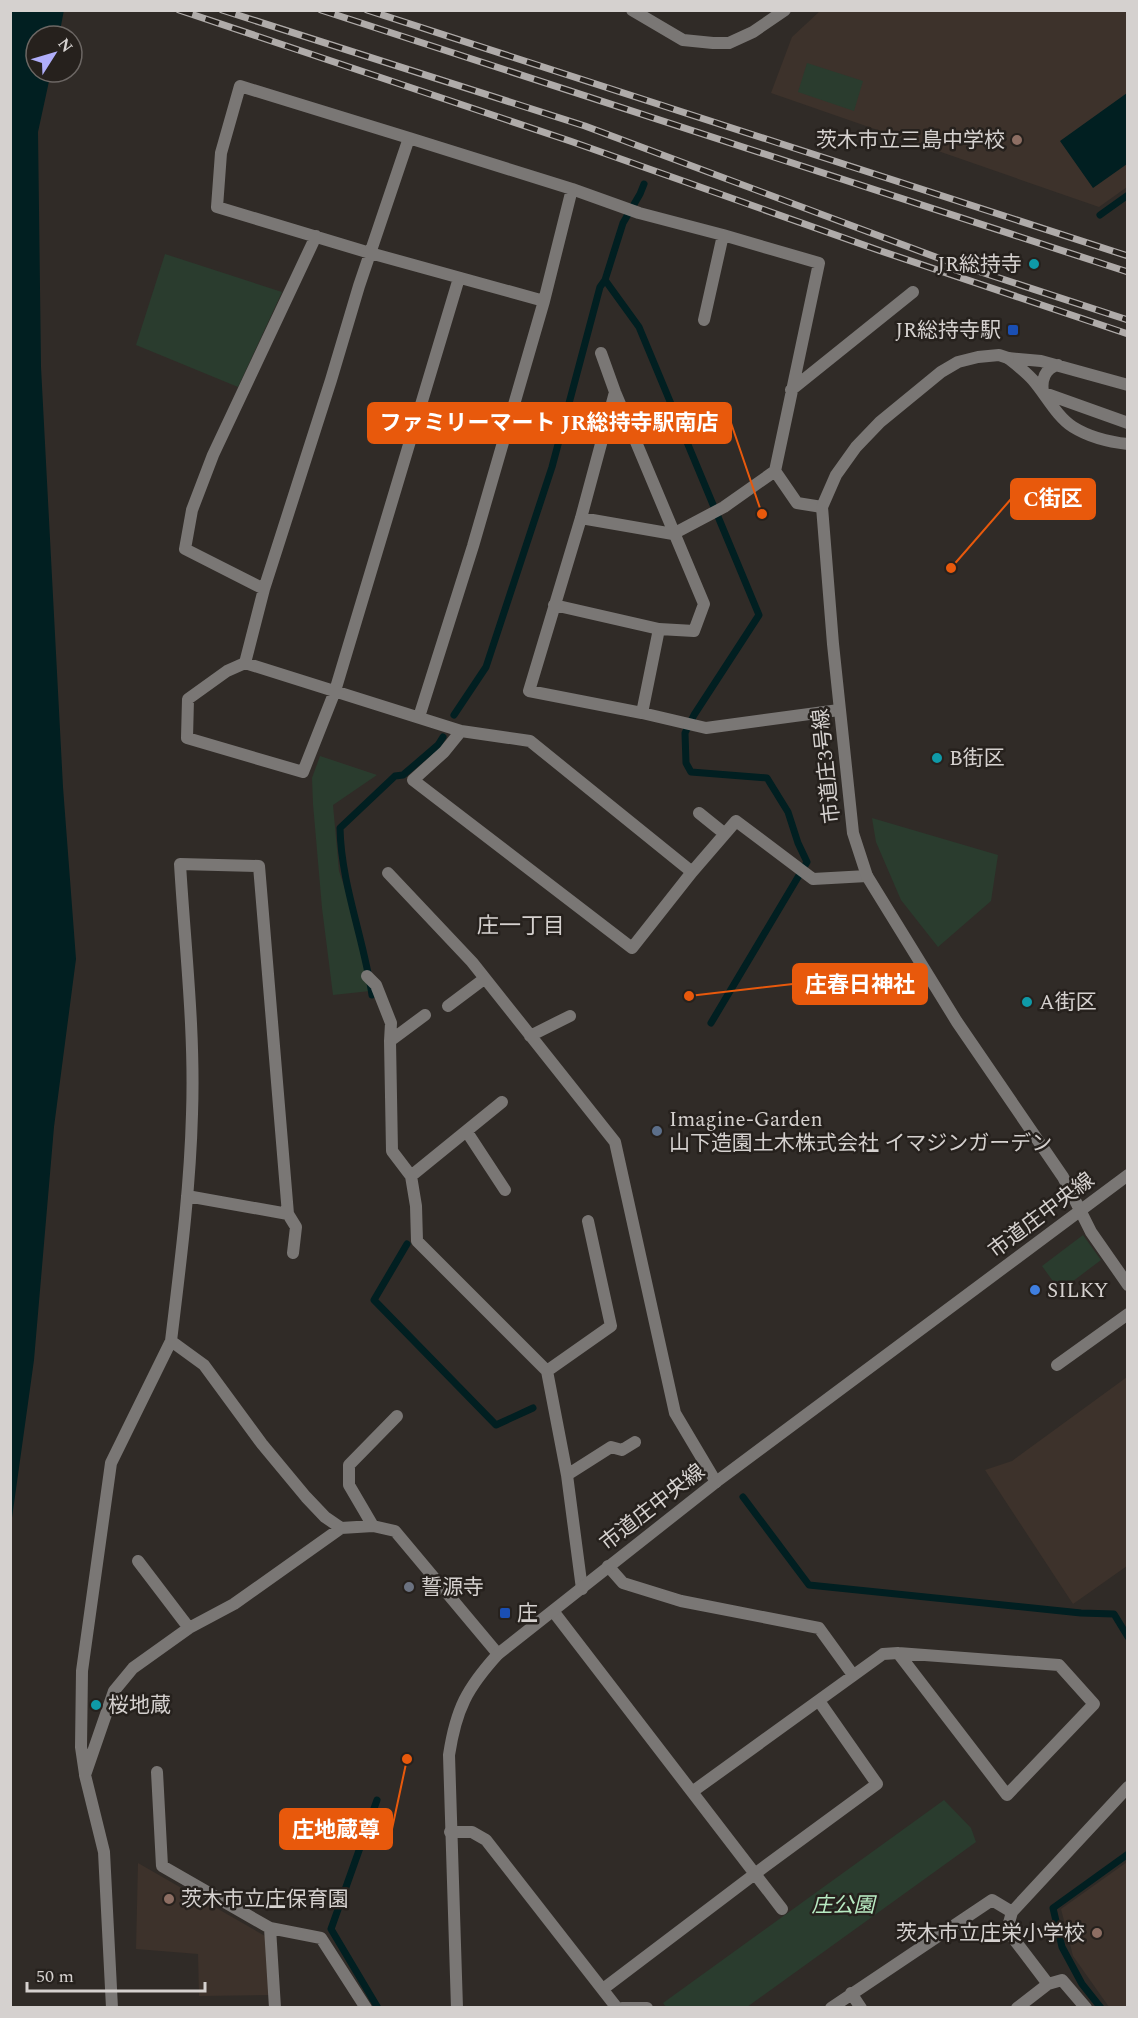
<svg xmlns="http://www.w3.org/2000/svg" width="1138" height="2018" font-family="Spectral,'Noto Sans JP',serif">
	<rect width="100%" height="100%" fill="#302b27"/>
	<!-- built -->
	<path fill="#3d322b" d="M820,11H1127V187L1099,207L771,93L792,37Z
		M1127,1377V1566L1073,1604L985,1470L1012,1461Z
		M1127,1862V2007H1109L1073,1956L1061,1909Z
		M138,1863L265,1936L271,1995L199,1996L198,1954L136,1949Z"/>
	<!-- green -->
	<path fill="#2a3c2e" d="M807,63L863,81L854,111L798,92Z
		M165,254L282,292L238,387L136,345Z
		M320,756L377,775L333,805L339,871L351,907L370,991L333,995L322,908L313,804L312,778Z
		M872,818L998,855L991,901L938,947L901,900L876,842Z
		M1083,1235L1101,1260L1060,1291L1042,1266Z
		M944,1800L971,1828L976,1842L747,2007H666L663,2003Z"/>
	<!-- water -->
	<path fill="#011f21" d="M64,10L59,36H36V72H51L38,132L41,367L63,787L76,959L54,1127L34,1360L11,1525L10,11Z
		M1127,93V164L1093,188L1060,141Z"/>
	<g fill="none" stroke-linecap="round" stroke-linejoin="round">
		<!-- stream -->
		<path stroke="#011f21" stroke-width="7" d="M1100,215L1128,195
			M605,280L639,327L759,615L694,715L685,733L686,763L691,772L767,778L788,812L798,843L807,862L711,1023
			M454,715L486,667L552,467L600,287L605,280L623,223L640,194L644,184
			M372,995C364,939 341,884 340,828L395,776L403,775L438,745L443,737
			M407,1244L374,1300L496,1425L533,1408
			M743,1497L809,1585L1081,1613L1114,1614L1128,1637
			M377,1800L331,1929L378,2008
			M1101,2008L1082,1984L1062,1947L1053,1908L1128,1854"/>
		<!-- minor -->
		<path stroke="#7a7775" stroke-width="12" d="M409,138L240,86L221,153L217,207L370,253L544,301L473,546L419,717
			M544,301L572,189
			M704,320L723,235
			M601,353L615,392L704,604L694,631L659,629
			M1128,385L1041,361L1008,358C1017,365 1026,372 1033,380C1046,395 1057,417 1073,427C1089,437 1109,442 1128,444
			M791,390L913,292
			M615,392L581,518L529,691L642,713L706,728L839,710
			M1043,392C1041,380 1045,368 1058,365
			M1044,393L1128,423
			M822,507L797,503L775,471L819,263L723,235L639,213L572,189L409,138L359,286L331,380L264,589L245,663L461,731L530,741L692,872L736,821L813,879L867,876
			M581,518L673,534L724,507L775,471
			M264,589L185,549L192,510L213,455L316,236
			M554,605L659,629L642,713
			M245,663L227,671L188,699L187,738L303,772L335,691L459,278
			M461,731L444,752L413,780L632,948L692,872
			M699,813L725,834
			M388,873L472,962L615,1142L675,1413L716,1482
			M367,976L376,985L391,1023L390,1041L392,1151L411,1176L416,1206L417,1241L547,1371L567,1475L582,1589
			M448,1006L484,979
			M530,1036L570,1016
			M390,1041L425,1015
			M467,1132L505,1190
			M411,1176L502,1102
			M187,1196L288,1214L259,866L180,864C185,947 195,1031 192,1114C190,1190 180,1266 171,1341L204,1365L262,1444L306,1497L325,1517L341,1528
			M1080,1210L1091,1232L1128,1285
			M288,1214L296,1227L293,1253
			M1057,1365L1128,1314
			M547,1371L611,1326L588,1221
			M567,1475L611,1447L622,1450L635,1442
			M373,1526L349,1485V1465L397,1416
			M138,1561L189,1628
			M608,1566L623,1583L681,1601L819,1628L853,1675
			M553,1611L782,1909
			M157,1772L162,1866L270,1928
			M85,1774L81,1747L82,1671L111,1463L171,1341
			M692,1792L883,1654L898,1653L1059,1665L1094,1704L1007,1795L898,1653
			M450,1832H472L486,1840L617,2008
			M1048,1984L1007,1930L1012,1912L1128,1787
			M603,1989L764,1867L877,1784L819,1701
			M851,1993L861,2008
			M112,2008L104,1852L85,1775L114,1691L133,1668L189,1628L234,1604L341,1528L373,1526L395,1531L498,1654
			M275,2008L270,1928L321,1938L366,2008
			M622,2008H647
			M831,2008L992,1900L1012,1912
			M1017,2008L1048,1984L1062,1980L1086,2008"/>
		<!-- tertiary -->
		<path stroke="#7a7775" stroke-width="12" d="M632,10L683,40L713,43H729L753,32L785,10
			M1008,358L999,355L978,357L958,362L941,372L880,422L856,447L836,475L822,507L833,644L853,833L867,876L957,1022L1063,1177L1080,1210
			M457,2008L449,1755C456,1709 467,1688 498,1654L716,1482L1128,1175"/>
		<!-- rail casing -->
		<g stroke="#afaba9" stroke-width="7">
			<path id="rail" d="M179,10L570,141L878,250L1128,334
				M222,10L585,126L941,259L1128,320
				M321,10L1128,272
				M367,10L1128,256"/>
		</g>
		<!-- rail -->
		<use href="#rail" stroke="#26211d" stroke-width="4.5" stroke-dasharray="14" stroke-linecap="butt"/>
	</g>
	<!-- markers -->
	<g fill="#8d6e63" stroke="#26211d" stroke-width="2">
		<circle cx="1017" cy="140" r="6"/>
		<circle cx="169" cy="1899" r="6"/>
		<circle cx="1097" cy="1933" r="6"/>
	</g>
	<g fill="#0f9aa8" stroke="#26211d" stroke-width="2">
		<circle cx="1034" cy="264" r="6"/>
		<circle cx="937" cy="758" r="6"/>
		<circle cx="1027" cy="1002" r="6"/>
		<circle cx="96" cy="1705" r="6"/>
	</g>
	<g fill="#1a4fb4" stroke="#26211d" stroke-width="2">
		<rect x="1007" y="324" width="12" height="12" rx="3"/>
		<rect x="499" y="1607" width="12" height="12" rx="3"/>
	</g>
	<circle fill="#5c6f8a" stroke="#26211d" stroke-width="2" cx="657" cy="1131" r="6"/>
	<circle fill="#3f7fe0" stroke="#26211d" stroke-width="2" cx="1035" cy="1290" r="6"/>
	<circle fill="#6b7280" stroke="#26211d" stroke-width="2" cx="409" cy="1587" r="6"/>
	<g text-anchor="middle" stroke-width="5" stroke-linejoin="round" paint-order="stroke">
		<!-- poi labels -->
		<g font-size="21" fill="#d5d1cf" stroke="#26211d" text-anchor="start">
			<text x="1005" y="147" text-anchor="end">茨木市立三島中学校</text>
			<text x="1022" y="271" text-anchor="end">JR総持寺</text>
			<text x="1001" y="337" text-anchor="end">JR総持寺駅</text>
			<text x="949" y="765">B街区</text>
			<text x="1039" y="1009">A街区</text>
			<text x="669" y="1126">Imagine-Garden<tspan x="669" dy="24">山下造園土木株式会社 イマジンガーデン</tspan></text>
			<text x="1047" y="1297">SILKY</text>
			<text x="421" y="1594">誓源寺</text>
			<text x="517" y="1620">庄</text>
			<text x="108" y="1712">桜地蔵</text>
			<text x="181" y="1906">茨木市立庄保育園</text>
			<text x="1085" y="1940" text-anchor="end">茨木市立庄栄小学校</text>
		</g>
		<!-- street labels -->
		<g font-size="21" fill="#d5d1cf" stroke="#26211d">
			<text transform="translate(826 766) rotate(-96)" y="7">市道庄3号線</text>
			<text transform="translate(1041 1215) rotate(-37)" y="7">市道庄中央線</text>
			<text transform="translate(652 1507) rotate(-38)" y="7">市道庄中央線</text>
		</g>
		<!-- park labels -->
		<g font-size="21" font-style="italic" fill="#b8ebc3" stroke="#26211d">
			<text x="843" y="1912">庄公園</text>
		</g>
		<!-- neighbourhood labels -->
		<g font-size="22" fill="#d5d1cf" stroke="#26211d">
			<text x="521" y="933">庄一丁目</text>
		</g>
	</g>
	<!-- callouts -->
	<path fill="none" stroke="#e8590c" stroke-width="2" d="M762 514L731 423M951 568L1011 499M689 996L793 984M407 1759L392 1829"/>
	<g fill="#e8590c" stroke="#26211d" stroke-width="2">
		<circle cx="762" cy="514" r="6"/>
		<circle cx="951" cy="568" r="6"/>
		<circle cx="689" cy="996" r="6"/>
		<circle cx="407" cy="1759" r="6"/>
	</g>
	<g fill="#e8590c" stroke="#e8590c" stroke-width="2">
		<rect x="368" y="403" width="363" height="40" rx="6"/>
		<rect x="1011" y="479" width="84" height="40" rx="6"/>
		<rect x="793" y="964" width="134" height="40" rx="6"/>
		<rect x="280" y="1809" width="112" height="40" rx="6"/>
	</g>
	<g font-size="22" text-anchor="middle" font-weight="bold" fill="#fff">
		<text x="549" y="430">ファミリーマート JR総持寺駅南店</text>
		<text x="1053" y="506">C街区</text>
		<text x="860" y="992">庄春日神社</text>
		<text x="336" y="1837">庄地蔵尊</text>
	</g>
	<!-- border -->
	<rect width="1138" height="2018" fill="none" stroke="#d5d1cf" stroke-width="24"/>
	<!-- north arrow -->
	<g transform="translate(54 54) rotate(53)"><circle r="28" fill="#26211d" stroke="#6c6764" stroke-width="1.5"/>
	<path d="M0-4.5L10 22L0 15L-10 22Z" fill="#b0aefa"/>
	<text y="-9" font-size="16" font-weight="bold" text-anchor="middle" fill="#d5d1cf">N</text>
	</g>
	<!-- scale -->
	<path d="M27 1982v9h178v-9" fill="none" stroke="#d5d1cf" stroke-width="3"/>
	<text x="36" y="1982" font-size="18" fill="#d5d1cf" stroke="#26211d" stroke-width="4.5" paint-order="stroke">50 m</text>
</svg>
